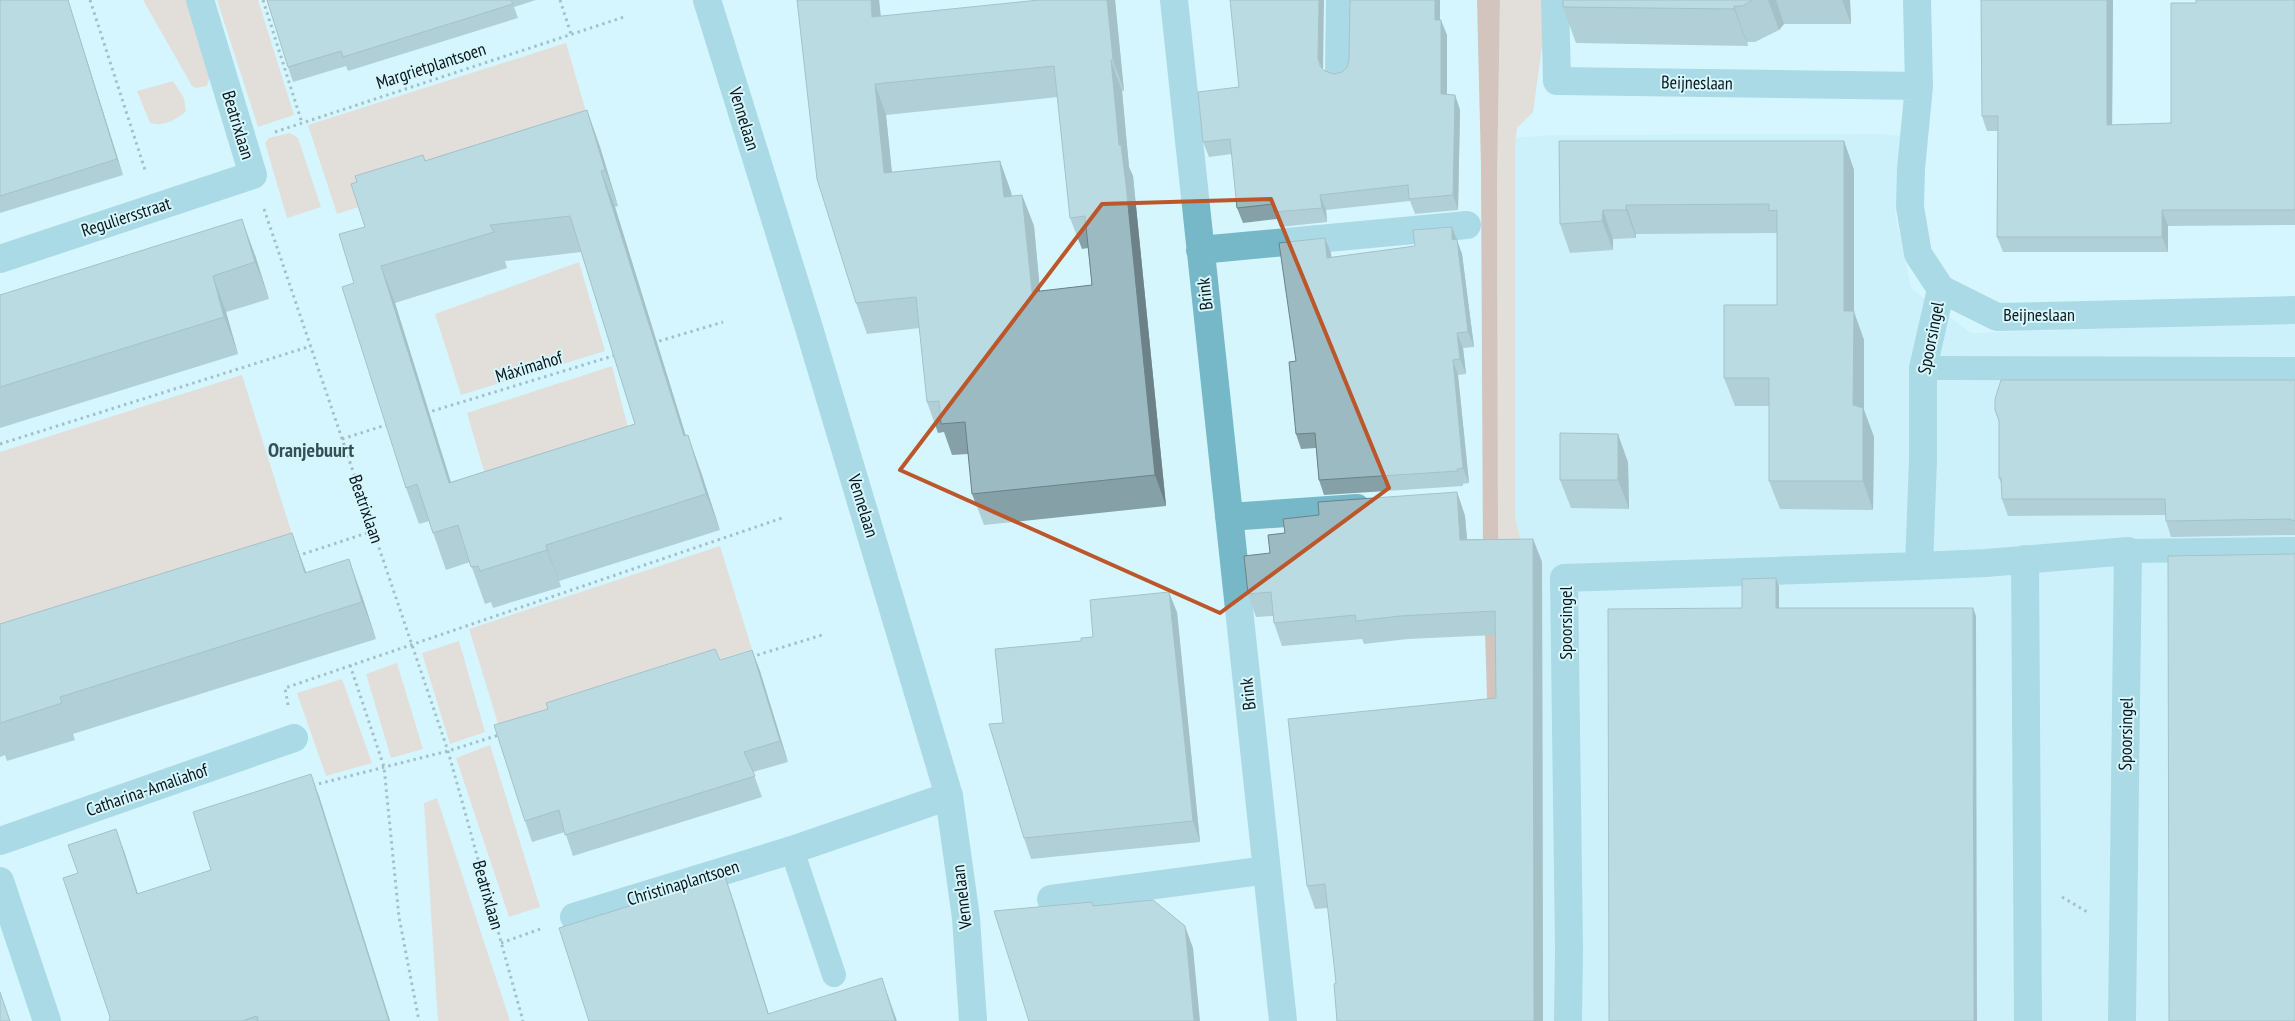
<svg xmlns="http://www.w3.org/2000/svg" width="2295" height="1021" font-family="'PT Sans Narrow',sans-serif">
	<rect width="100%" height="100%" fill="#d6f6fe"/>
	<!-- built -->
	<path fill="#c3ecf7" d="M1879,134L1906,136L1895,213L1911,288L1971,333L2295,322V1021H1493L1510,138L1550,135Z"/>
	<!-- green -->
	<path fill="#f1c3b1" d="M143,0H186L210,77L207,86L196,88L192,86Z
		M217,0H258L294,115L258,127Z
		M1500,0H1545L1546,18L1533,112L1517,128L1515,147V516L1522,547L1504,563L1498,536L1497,183Z
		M566,43L592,132L337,214L308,125Z
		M173,81L184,98L186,111C176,120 164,127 150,123L137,91Z
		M290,133L298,138L321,207L287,218L265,143L269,138Z
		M579,262L605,351L461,395L435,314Z
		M612,366L634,450L492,499L467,413Z
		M242,375L297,550L0,645V452Z
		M720,546L752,649L499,727L469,629Z
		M459,641L485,732L450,744L422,653Z
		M397,663L423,749L391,758L366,674Z
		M342,679L372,763L326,776L297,693Z
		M490,745L540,907L509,917L456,758Z
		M437,798L510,1021H438L424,803Z"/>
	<!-- water -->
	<path fill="#d1896f" d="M1477,0H1500L1497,183L1498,536L1504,563L1505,1021L1489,766L1483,563L1481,167Z"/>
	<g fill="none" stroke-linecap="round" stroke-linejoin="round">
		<!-- path -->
		<path stroke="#697f84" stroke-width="3" stroke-dasharray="2.5 4" stroke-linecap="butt" d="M90,0L146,173
			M263,0L302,123
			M560,0L571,34
			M275,132L627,16
			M264,209L448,751L523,1021
			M653,343L723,322
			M426,413L616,355
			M342,439L389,424
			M0,444L311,346
			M297,556L373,531
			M751,657L822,635
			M350,665L384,767L399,917L419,1021
			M288,705L285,688L785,517
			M313,784L314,785L448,751L502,734
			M2062,897L2089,913
			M501,943L543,928"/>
		<!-- service -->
		<path stroke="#76b8c7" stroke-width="24" d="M1923,368L2295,369
			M2128,551L2295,549
			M792,850L834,975"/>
		<!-- pedestrian -->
		<path stroke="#76b8c7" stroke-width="28" d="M1339,73L1340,0"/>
		<!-- minor -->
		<path stroke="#76b8c7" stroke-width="28" d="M1174,0L1283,1021
			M1555,0L1557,81L1919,86
			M1917,0L1919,86L1911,169L1910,207L1918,254L1941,289L1997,317L2295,310
			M1200,250L1467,225
			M0,259L253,175L200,0
			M1941,289L1923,368V460L1919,566L1986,563L2128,551L2122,1021
			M1229,517L1357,508
			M2025,559L2028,1021
			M0,841L294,738
			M0,881L47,1021
			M1051,899L1267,870
			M574,917L792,850L949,796
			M1568,1021L1569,949L1564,578L1919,566"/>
		<!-- tertiary -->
		<path stroke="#76b8c7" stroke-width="28" d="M707,0L809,328L949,796L966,918L973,1021"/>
	</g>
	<!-- wall -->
	<path fill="#85a0a7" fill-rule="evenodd" d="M0,0H68L123,175L0,213Z
		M267,0H536L514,7L518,18L348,71L346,66L293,82L288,67Z
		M797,0H879L881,17L1039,0H1115L1124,91H1122L1129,167L1133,176L1166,506L984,525L972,494L968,454L952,455L944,432L938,433L927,402L920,328L867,334L856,303ZM1058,97L1070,218L1082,249L1088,248L1092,285L1040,291L1034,226L1022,195L1012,196L1011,192L1000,161L892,172L886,115Z
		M1563,0H1850L1851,24H1784L1779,30L1755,42H1747L1748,46L1576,43L1563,7Z
		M1981,0H2113L2112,125L2171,123L2196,3L2295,0V225L2168,226V252H2003L1997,237L1998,131H1987L1982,116Z
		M1440,20L1447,35V94L1455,95L1460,110L1458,210L1415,214L1410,201L1326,210L1327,222L1280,227L1277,219L1243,223L1237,208L1232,154L1209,157L1203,142L1239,87L1323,70L1325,71L1334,74L1342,72Z
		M587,110L600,147L618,206L615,207L686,436L701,472L720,530L559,581L561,587L493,608L491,602L485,604L470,562L446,570L429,521L419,524L406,488L354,283L365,227L357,182ZM581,252L635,424L451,482L395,303L507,268L505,261Z
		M1559,141H1844L1854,170V312L1864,340V410L1874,437L1873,510L1780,509L1769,481V406H1735L1724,378L1777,305V233L1636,234V238L1613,239V250L1570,253L1560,224Z
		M1452,227L1462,254L1474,347L1463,348L1466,374L1458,375L1469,483L1463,484V486L1324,495L1319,480L1316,448L1301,449L1296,434V361L1331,253V257L1415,246Z
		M255,255L269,299L226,312L238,354L0,428V295Z
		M2295,380V535L2171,537L2166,521V515L2008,516L2002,499L2001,483L1999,478V422L1995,410Z
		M1628,462L1629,509L1571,508L1560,480Z
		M1457,492L1465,516L1467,539H1533L1542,562L1543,1021H1337L1336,983L1328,908L1315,909L1307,886L1496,698L1495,635L1408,639L1364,644L1362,639L1282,646L1274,623L1273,616L1256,617L1248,594L1270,553L1285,533L1319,515Z
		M306,572L362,596L376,639L73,734L75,740L7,761L5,755L0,757V624Z
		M1177,612L1200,842L1031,859L1024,838L1003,723L1081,641L1093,637Z
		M752,650L760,671L788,762L753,772L762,797L573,856L565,832L532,842L525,821L548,709L720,660Z
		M319,796L390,1021H109L110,1017L78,873L124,851L138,894L211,870Z"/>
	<!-- shaded-wall -->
	<path fill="#6c8288" d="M68,0L123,175L117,159Z
		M871,0H879L884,48L872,17Z
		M1107,0H1115L1124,91L1113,60Z
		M1319,0H1324L1323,73L1318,58Z
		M1435,0H1440V35L1435,20Z
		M1768,0H1776L1784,24L1779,30Z
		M1842,0H1850L1851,24Z
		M2107,0H2113L2112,140L2107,125Z
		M1734,6L1747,42L1748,46L1734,9Z
		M1441,20L1447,35V109L1441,94Z
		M1111,60L1122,91L1129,167L1133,176L1166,506L1155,475L1119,145Z
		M875,84L886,115L895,204L884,173Z
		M1455,95L1460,110L1458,210L1453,195Z
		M587,110L600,147L618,206L605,170Z
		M1844,141L1854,170V312L1864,340V410L1874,437L1873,510L1863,481L1853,405L1844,311Z
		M1000,161L1011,192L1015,228L1004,197Z
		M601,171L615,207L697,472L684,436Z
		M1022,195L1034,226L1043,323L1032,292Z
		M1320,195L1326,210L1327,222L1322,208Z
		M1626,205L1636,234V238L1626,210Z
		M1603,210L1613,239V250L1602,221Z
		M2162,210L2168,226V252L2162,237Z
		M242,219L255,255L269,299L255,262Z
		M1452,227L1462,254L1474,347L1468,332L1452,240Z
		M1325,238L1331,253L1333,273L1327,258Z
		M381,266L395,303L462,519L449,483Z
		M213,276L226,312L238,354L224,317Z
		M1457,333L1463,348L1466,374L1460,359Z
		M1453,360L1458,375L1469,483L1463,468Z
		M1618,434L1628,462L1629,509L1618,480Z
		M688,435L701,472L720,530L706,494Z
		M1457,492L1465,516L1469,563L1460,540Z
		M292,533L305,569L319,609L305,573Z
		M1533,539L1542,562L1543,1021H1534Z
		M546,545L559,581L561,587L547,550Z
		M349,559L362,596L376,639L362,602Z
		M1776,578L1779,586V616L1776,608Z
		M1169,592L1177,612L1200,842L1193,821Z
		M1973,608L1976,616L1977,1021H1974Z
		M752,650L760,671L788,762L780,741Z
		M311,774L319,796L390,1021H389Z
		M116,829L124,851L145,916L137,894Z
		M725,876L735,905L771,1021H770Z
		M1185,926L1193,948L1200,1021H1194Z
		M882,978L892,1007L897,1021H895Z"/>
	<!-- building -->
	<path fill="#9bbac2" stroke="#6c8288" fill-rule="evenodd" d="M0,0H68L117,159L0,196Z
		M267,0H511L513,4L343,57L341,51L288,67Z
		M797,0H871L872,17L1039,0H1107L1113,60H1111L1119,145H1121L1126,185L1155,475L972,494L965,422L941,424L939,401L927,402L916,297L856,303L817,179ZM1054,66L1070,218L1085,216L1092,285L1032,292L1022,195L1004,197L1000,161L884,173L875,84Z
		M1230,0H1319L1318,58L1320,66L1325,71L1334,74L1342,72L1347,67L1349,59L1350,0H1435V20H1441V94L1455,95L1453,195L1409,199L1408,185L1320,195L1322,208L1274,212L1273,204L1237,208L1230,139L1203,142L1198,92L1239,87Z
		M1563,0H1753L1742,6H1734V9L1563,7Z
		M1981,0H2107V125L2171,123V3H2196V0H2295V210H2162V237H1997L1998,116H1982Z
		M587,110L605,170L601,171L646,315L684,436L688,435L706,494L546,545L547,550L480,571L478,566L471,567L458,525L433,533L417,484L406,488L342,287L354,283L339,234L365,227L351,184L357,182L355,176L423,155L425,161ZM570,216L635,424L449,483L381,266L494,232L490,225Z
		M1559,141H1844V311H1854L1853,405L1863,408V481H1769V378H1724V305H1777V210L1769,211V204L1626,205V210H1603L1602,221L1560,224Z
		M242,219L255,262L213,276L224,317L0,387V295Z
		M1452,227V240L1457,239L1468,332L1457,333L1460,359L1453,360L1463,468L1457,469L1458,471L1319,480L1315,433L1296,434L1289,362L1296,361L1279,243L1325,238L1327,258L1415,246L1413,230Z
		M2001,380H2295V521L2289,519L2166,521L2165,499H2002L2001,478H1999V420L1995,410V399Z
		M1560,433L1618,434V480H1560Z
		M1457,492L1460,540L1533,539L1534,1021H1337L1334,984L1336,983L1325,884L1307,886L1288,719L1496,698L1495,611L1400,616L1356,621L1355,615L1274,623L1271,592L1248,594L1244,556L1270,553L1268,535L1285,533L1283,519L1319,515L1318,502Z
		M292,533L305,573L349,559L362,602L60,697L62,703L0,723V624Z
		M2295,553V1021H2169L2168,556L2292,554Z
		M1776,578V608H1973L1974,1021H1609L1608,609L1742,608V579Z
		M1169,592L1193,821L1024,838L989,724L1003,723L995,649L1081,641V638L1093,637L1090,600Z
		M715,649L720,660L752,650L780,741L744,752L755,776L565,835L559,810L525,821L494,725L548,709L546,703Z
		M311,774L389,1021H258L257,1016L242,1021H109L110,1017L63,878L78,873L68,845L116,829L137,894L211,870L193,812Z
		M725,876L768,1014L882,978L895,1021H589L559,928Z
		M1153,900L1185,926L1194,1021H1029L994,911L1092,902L1093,906Z
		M0,992L10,1021H0Z"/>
	<!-- marked area -->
	<path d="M0 0H2295V1021H0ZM1271,199L1389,488L1220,613L900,470L1102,204Z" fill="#d6f6fe" fill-opacity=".55" fill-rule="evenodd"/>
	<path fill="none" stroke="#bc562b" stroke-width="4" stroke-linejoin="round" d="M1271,199L1389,488L1220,613L900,470L1102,204Z"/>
	<g text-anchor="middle" stroke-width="4" stroke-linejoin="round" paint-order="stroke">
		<!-- street labels -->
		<g font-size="18" fill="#0a1619" stroke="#d6f6fe">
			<text transform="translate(431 66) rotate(-18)" y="6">Margrietplantsoen</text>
			<text transform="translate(1697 83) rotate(1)" y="6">Beijneslaan</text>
			<text transform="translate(744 119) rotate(73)" y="6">Vennelaan</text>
			<text transform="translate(238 125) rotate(73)" y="6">Beatrixlaan</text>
			<text transform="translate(126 217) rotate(-18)" y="6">Reguliersstraat</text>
			<text transform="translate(1205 294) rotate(-96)" y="6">Brink</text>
			<text x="2039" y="321">Beijneslaan</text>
			<text transform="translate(1931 338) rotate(-79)" y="6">Spoorsingel</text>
			<text transform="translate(529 367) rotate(-17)" y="6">Máximahof</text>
			<text transform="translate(863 506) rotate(73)" y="6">Vennelaan</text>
			<text transform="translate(366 509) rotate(71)" y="6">Beatrixlaan</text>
			<text transform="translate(1566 623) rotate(-90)" y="6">Spoorsingel</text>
			<text transform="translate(1248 694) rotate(-96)" y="6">Brink</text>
			<text transform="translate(2126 734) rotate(-89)" y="6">Spoorsingel</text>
			<text transform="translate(147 790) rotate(-19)" y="6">Catharina-Amaliahof</text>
			<text transform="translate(683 883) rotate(-17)" y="6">Christinaplantsoen</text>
			<text transform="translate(488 895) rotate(74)" y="6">Beatrixlaan</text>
			<text transform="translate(962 897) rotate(-97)" y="6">Vennelaan</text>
		</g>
		<!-- quarter labels -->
		<g font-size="20" font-weight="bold" fill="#345056" stroke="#d6f6fe">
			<text x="311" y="457">Oranjebuurt</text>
		</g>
	</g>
</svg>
